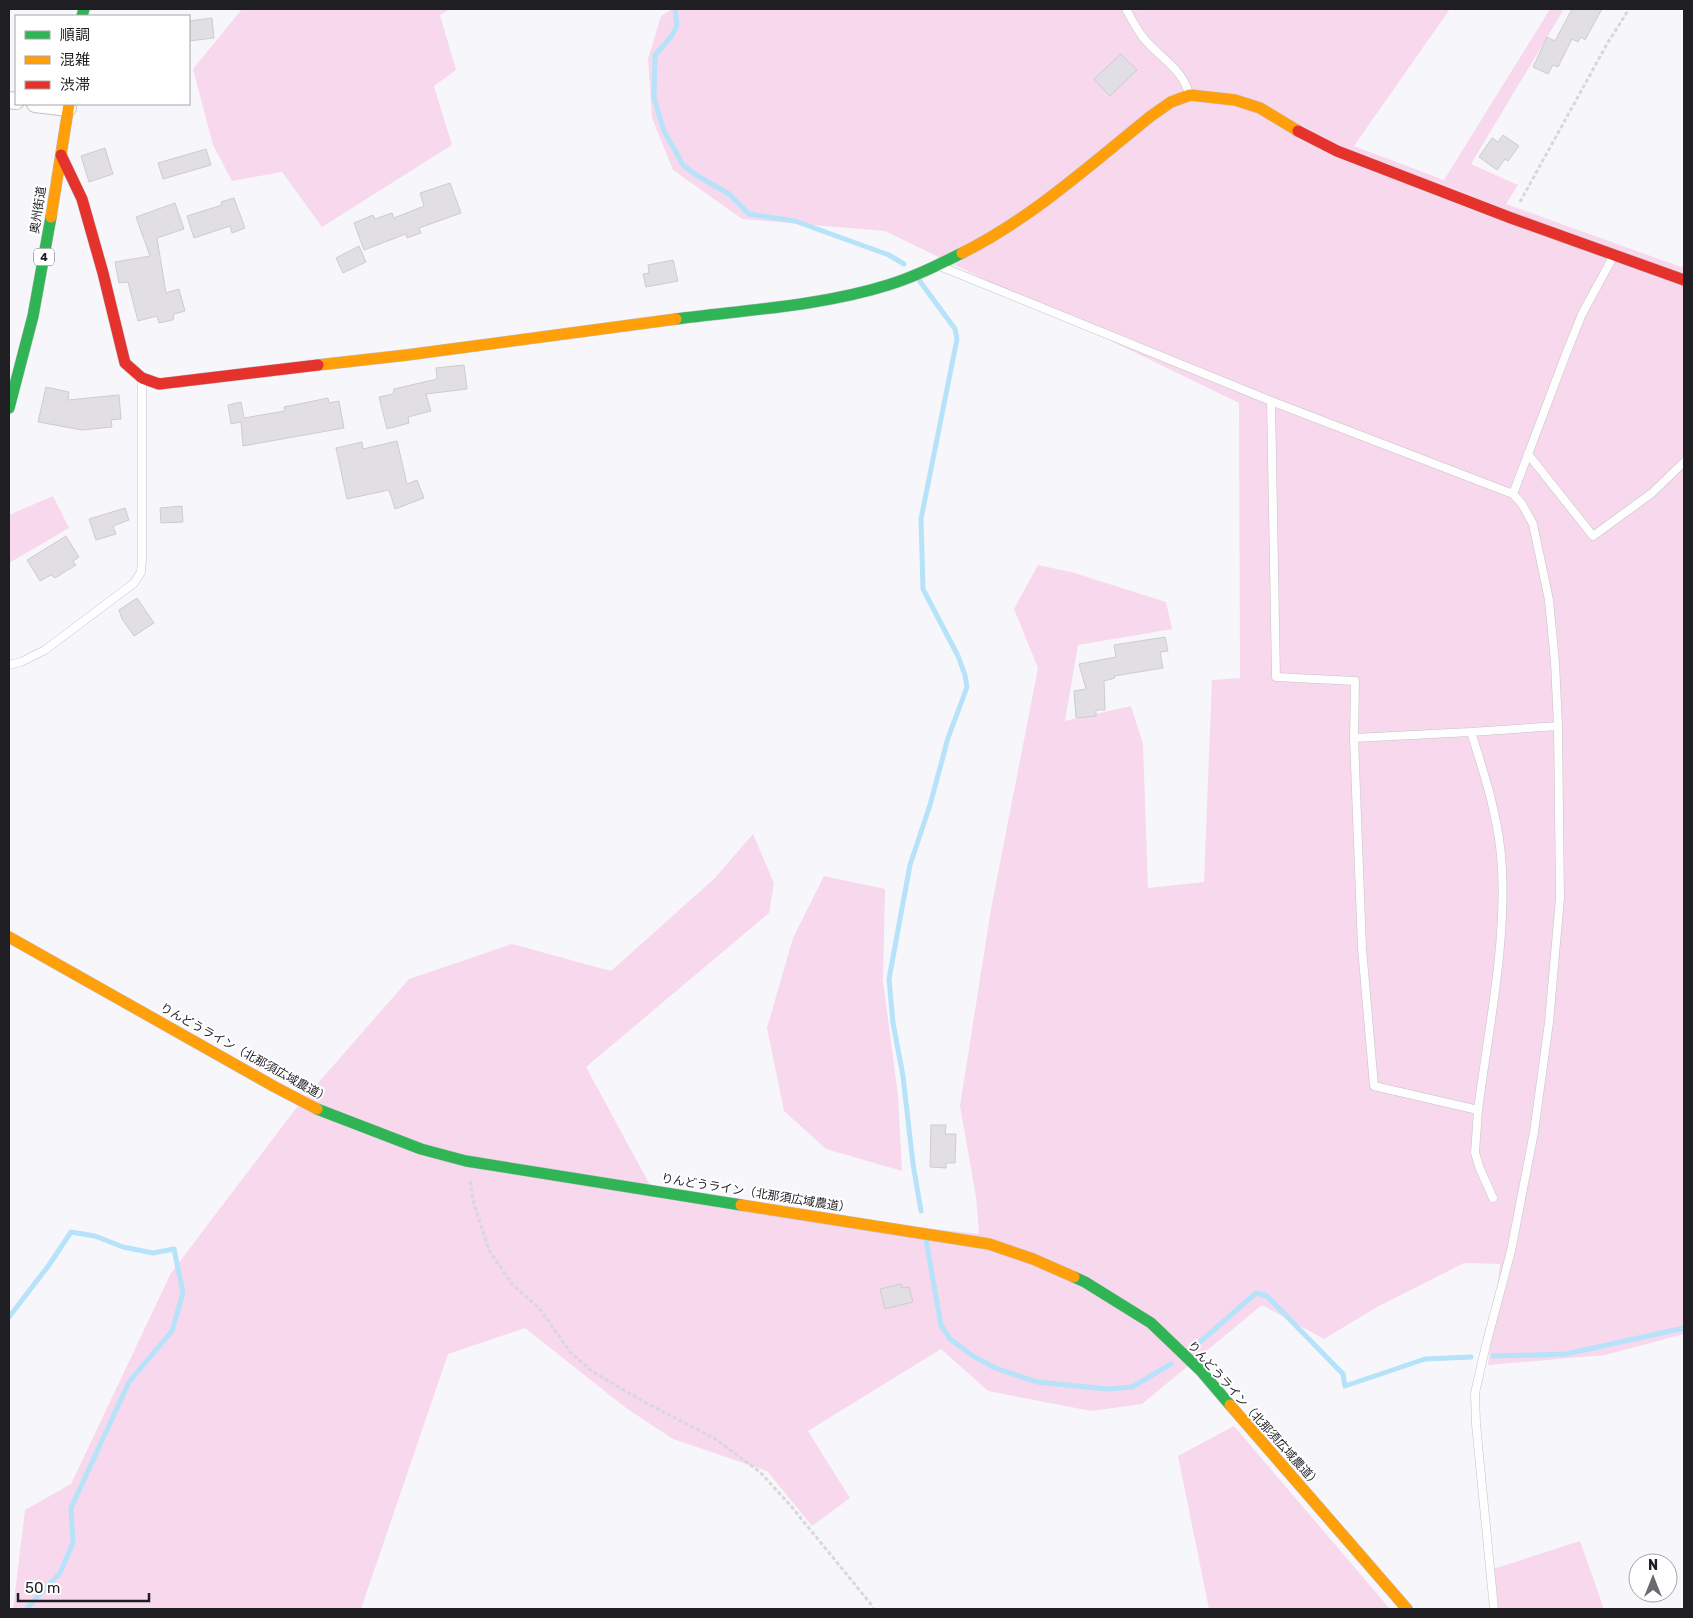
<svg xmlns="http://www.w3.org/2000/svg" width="1693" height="1618" font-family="Rubik,'Noto Sans JP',sans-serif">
	<rect width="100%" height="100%" fill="#f7f7fb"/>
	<!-- green -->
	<path fill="#f8d8ed" d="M242,9H386L387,10L391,9H450L440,15L456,70L434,86L452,145L322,227L282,172L232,181L213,145L193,69Z
		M672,9H1135L1136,11L1139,9H1450L1354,146L1444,180L1550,9H1564L1471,164L1518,185L1506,204L1684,268V1334L1605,1355L1488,1365L1500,1264L1464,1263L1377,1307L1324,1339L1262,1305L1142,1404L1091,1411L988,1391L941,1349L808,1431L850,1498L812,1526L767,1471L673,1439L626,1408L525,1328L448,1354L361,1609H13L25,1510L71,1484L171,1273L297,1107L409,979L512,944L611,971L715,878L753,834L774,883L769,913L586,1067L657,1198L979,1234L976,1197L960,1106L991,909L1038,668L1014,609L1038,565L1071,572L1166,602L1172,629L1078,645L1065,721L1131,706L1143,744L1148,888L1204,882L1212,680L1240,678L1239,403L885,231L742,219L673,170L652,118L648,59L661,16Z
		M53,496L69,528L9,563V515Z
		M824,876L885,889L883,981L898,1095L902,1171L826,1149L784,1111L767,1028L793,938Z
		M1234,1426L1390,1609H1209L1178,1456Z
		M1580,1541L1604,1609H1496L1493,1569Z"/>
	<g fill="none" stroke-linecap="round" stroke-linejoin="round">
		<!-- stream -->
		<path stroke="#b6e2fa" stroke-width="5" d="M675,9L677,26L671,37L655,55L654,98L664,131L683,165L696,175L729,194L749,214L795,221L889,255L904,264
			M919,280L955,329L957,339L921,519L923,589L958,656L965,675L967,687L948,738L930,805L910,865L889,979L893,1023L903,1076L913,1164L921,1211
			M926,1240L941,1325L950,1339L973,1356L995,1368L1037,1382L1107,1389L1132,1387L1171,1364
			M9,1317L49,1265L71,1232L95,1236L123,1247L153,1253L174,1249L183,1293L172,1331L129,1382L71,1508L73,1543L60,1573L40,1594L27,1609
			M1200,1342L1256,1293L1267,1296L1343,1374L1345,1386L1425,1359L1471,1357
			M1493,1356L1566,1354L1684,1328"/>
	</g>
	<!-- building -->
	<path fill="#e1dfe3" stroke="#cdcccf" d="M1572,9H1602L1585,40L1581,37L1578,42L1572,39L1558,67L1553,65L1548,74L1533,67L1547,37L1555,41Z
		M212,18L214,38L189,41V21Z
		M1121,54L1137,70L1110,96L1094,79Z
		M1503,135L1519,146L1508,161L1505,159L1497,170L1479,157L1492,138L1498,142Z
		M105,148L113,174L89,182L81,156Z
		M206,149L211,165L163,179L158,163Z
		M450,183L461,213L419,228L421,233L407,238L406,234L364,250L354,223L373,215L375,219L392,213L394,218L424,206L420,193Z
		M234,198L245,228L232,233L230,226L194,238L187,216L222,205L221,202Z
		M175,203L184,229L157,238L166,293L179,289L185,311L174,314L173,320L159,323L157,316L138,321L128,282L119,283L115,262L150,256L136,217Z
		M359,246L366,262L343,273L336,258Z
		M673,260L678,281L646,287L643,274L649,273L648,265Z
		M464,365L467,389L426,394L431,411L408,417L409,423L387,429L379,397L393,394L394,389L437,379L436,368Z
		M46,387L69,392L68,400L119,395L121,419L111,420L112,427L82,430L38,422Z
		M328,398L329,403L339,401L344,428L243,446L241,422L231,424L228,405L241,402L244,418L285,411L284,407Z
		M397,441L407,484L417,480L424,498L395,509L389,490L347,499L336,448L362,442L363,449Z
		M182,506L183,522L161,523L160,508Z
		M125,508L129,520L113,526L116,534L96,540L89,519Z
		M66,536L79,557L73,561L76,565L55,578L51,575L40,581L27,560Z
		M137,598L154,623L134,636L122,619L119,610Z
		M1165,637L1168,651L1160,652L1163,668L1114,676L1115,678L1104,681L1105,710H1096V716L1076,718L1074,691L1086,689L1079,664L1116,657L1114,645Z
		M931,1125H946L945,1134H956L955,1163H946V1168L930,1167Z
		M901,1284L902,1288L909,1287L913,1302L885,1309L880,1289Z"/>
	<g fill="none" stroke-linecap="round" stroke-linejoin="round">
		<!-- lane casing -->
		<g stroke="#c3c3c7" stroke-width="9">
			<path id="lane" d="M1126,9C1131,18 1136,28 1142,36C1159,58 1182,67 1189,94
				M942,267L1271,401L1513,494
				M1271,401L1276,677L1355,681L1354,738
				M1528,454L1593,536L1652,493L1684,462
				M9,665L21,662L45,650L134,583L141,572L142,560V380
				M1471,732C1485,776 1500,822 1502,869C1506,947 1488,1032 1478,1110L1374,1086L1362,948L1354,738Z
				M1471,732L1558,726
				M1478,1110L1475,1153L1480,1169L1493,1198
				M1494,1609L1476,1424L1475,1393L1486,1345L1511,1251L1534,1132L1549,1022L1560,898L1558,726L1555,662L1549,600L1533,524L1522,504L1513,494L1566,354L1582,314L1613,257"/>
		</g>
		<!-- street casing -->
		<g stroke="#c3c3c7" stroke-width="18">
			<path id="street" d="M9,100L16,101
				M35,104L68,108"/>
		</g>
		<!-- fast casing -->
		<g stroke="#c3c3c7" stroke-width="12">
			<path id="fast" d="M82,16L84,9
				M676,319C745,310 821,306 888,285C914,277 938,265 962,253
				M9,408L33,316L51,217
				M317,1109L421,1149L466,1161L741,1205
				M1074,1277L1085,1282L1151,1323L1201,1371L1230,1405"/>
		</g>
		<!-- slow casing -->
		<g stroke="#c3c3c7" stroke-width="12">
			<path id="slow" d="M51,217L69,104
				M962,253C1032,218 1090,165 1151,116L1171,102L1190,95L1235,100L1260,108L1298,131
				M318,365L407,355L676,319
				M9,937L275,1087L317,1109
				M741,1205L989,1244L1033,1259L1074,1277
				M1230,1405L1407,1609"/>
		</g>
		<!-- jam casing -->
		<g stroke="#c3c3c7" stroke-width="12">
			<path id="jam" d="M1298,131L1337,151L1511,218L1684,280
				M61,155L82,199L103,273L125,363L142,378L159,384L318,365"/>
		</g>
		<!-- path -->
		<path stroke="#d8d8d8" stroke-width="3" stroke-dasharray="4 2.5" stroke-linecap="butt" d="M1520,202L1607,44L1629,9
			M470,1181L474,1204L489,1250L512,1284L539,1308L571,1353L593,1372L646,1403L714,1438L760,1472L791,1506L870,1603L873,1609"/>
		<!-- lane -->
		<use href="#lane" stroke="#fefefe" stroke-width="8"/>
		<!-- street -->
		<use href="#street" stroke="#fefefe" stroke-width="16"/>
		<!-- fast -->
		<use href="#fast" stroke="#30b455" stroke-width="11"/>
		<!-- slow -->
		<use href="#slow" stroke="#ff9f0a" stroke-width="11"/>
		<!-- jam -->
		<use href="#jam" stroke="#e5322d" stroke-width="11"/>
	</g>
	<g text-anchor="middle" stroke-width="4" stroke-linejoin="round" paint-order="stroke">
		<!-- shield labels -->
		<rect fill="#fff" stroke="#626265" stroke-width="1" x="34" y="248.5" width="20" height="17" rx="4"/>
		<g font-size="11" font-weight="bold" fill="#1e1e23">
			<text x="44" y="261">4</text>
		</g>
		<!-- street labels -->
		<g font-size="12" fill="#1e1e23" stroke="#fff">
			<text transform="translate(38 210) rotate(-81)" y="4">奥州街道</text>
			<text transform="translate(245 1053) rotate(29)" y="4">りんどうライン（北那須広域農道）</text>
			<text transform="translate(756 1193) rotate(9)" y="4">りんどうライン（北那須広域農道）</text>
			<text transform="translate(1254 1414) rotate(48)" y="4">りんどうライン（北那須広域農道）</text>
		</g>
	</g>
	<!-- border -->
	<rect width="1693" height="1618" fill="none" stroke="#1e1e23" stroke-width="20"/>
	<!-- legend -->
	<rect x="15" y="15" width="175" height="90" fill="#ffffff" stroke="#a5a5a7"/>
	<rect x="25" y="31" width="25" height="8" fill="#30b455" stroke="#a5a5a7"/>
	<text x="60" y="40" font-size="15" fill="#1e1e23">順調</text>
	<rect x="25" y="56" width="25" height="8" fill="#ff9f0a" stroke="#a5a5a7"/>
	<text x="60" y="65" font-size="15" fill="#1e1e23">混雑</text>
	<rect x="25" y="81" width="25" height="8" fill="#e5322d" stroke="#a5a5a7"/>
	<text x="60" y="90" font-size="15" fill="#1e1e23">渋滞</text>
	<!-- north arrow -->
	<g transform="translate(1653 1578)"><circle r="24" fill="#ffffff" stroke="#a5a5a7"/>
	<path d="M0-4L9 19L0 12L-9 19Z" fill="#6a6a6f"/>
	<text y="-8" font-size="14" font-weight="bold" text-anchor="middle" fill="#1e1e23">N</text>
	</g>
	<!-- scale -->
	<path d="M18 1593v8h131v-8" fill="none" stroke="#1e1e23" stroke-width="2.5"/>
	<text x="25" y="1593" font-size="15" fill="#1e1e23" stroke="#ffffff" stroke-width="4" paint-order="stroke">50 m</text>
</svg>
